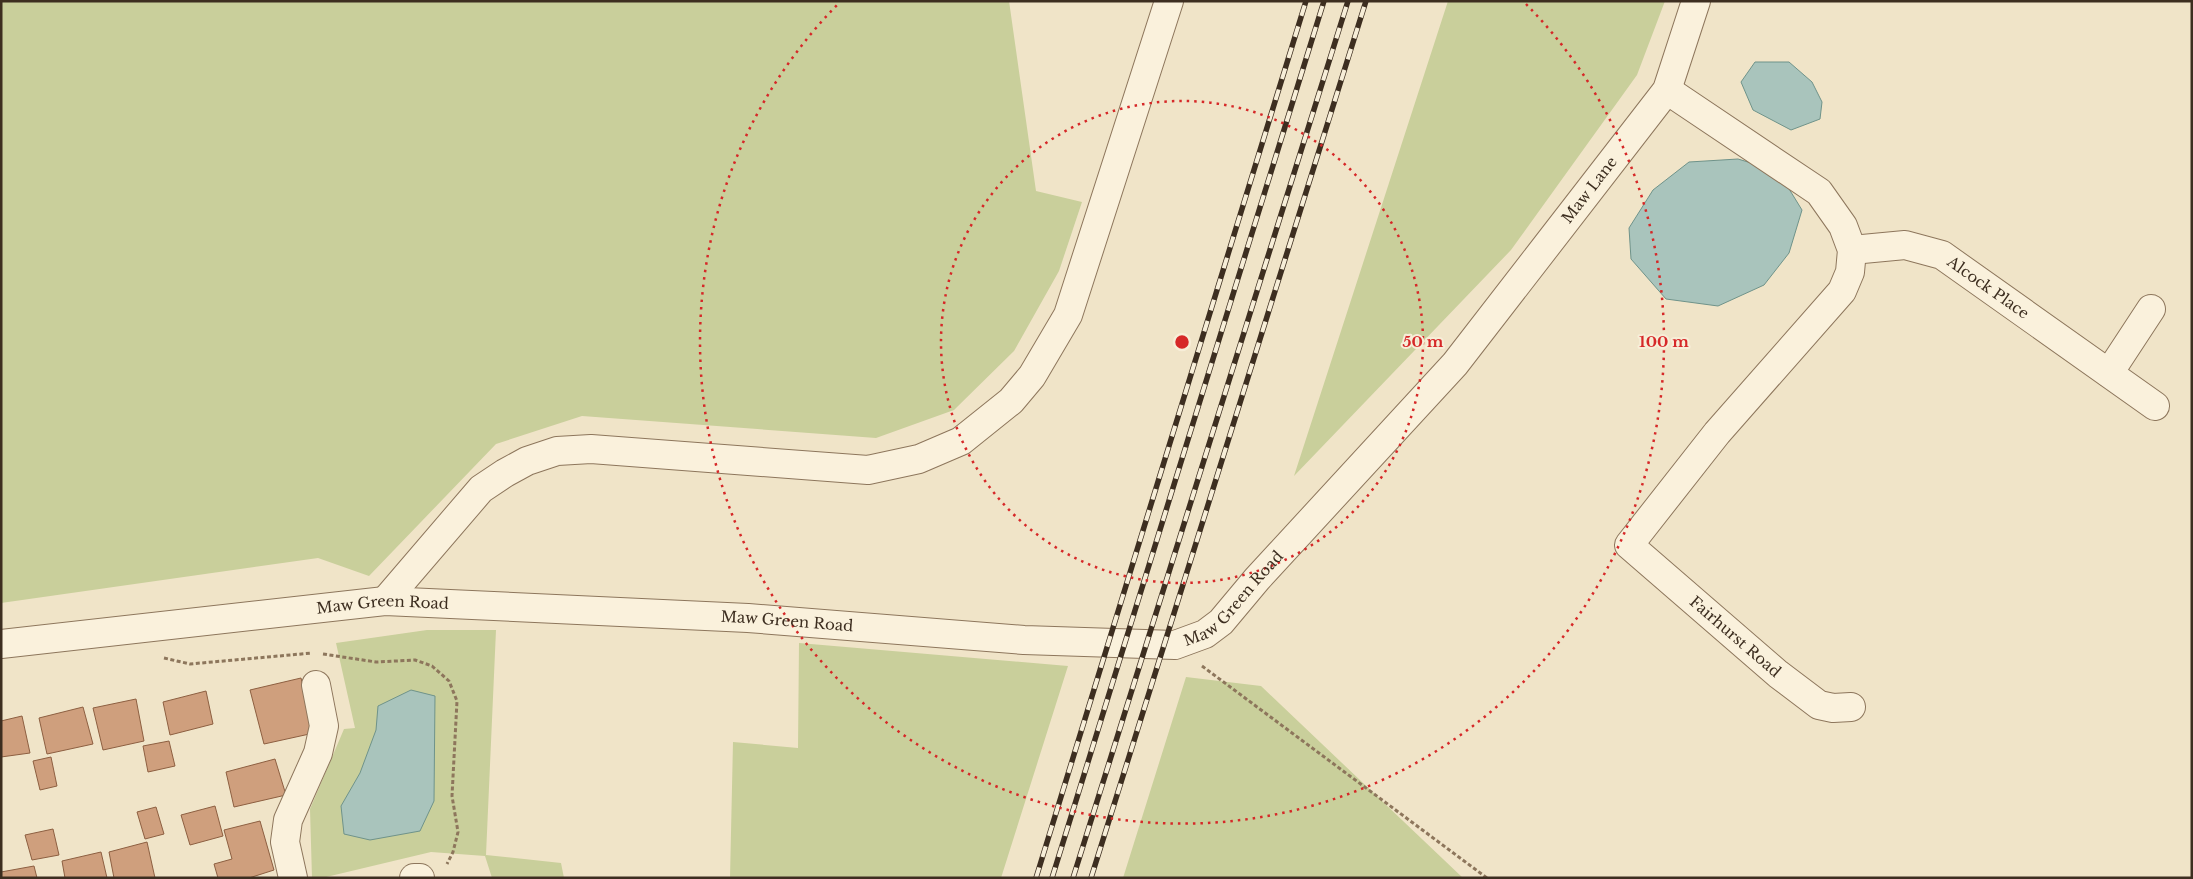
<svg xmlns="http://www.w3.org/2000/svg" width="2193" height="879" font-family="'Libre Baskerville',serif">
	<rect width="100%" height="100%" fill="#f0e4c8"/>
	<!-- green -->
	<path fill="#c9cf9b" d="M1,1H1009L1036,191L1082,202L1059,271L1014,351L954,410L876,438L582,416L496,444L369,576L318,558L1,603Z
		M1448,1H1665L1637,75L1511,250L1294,476Z
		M427,630H496L486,855L561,863L564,878H492L485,856L431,852L322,878H312L310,809L344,729L355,728L336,643Z
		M799,643L1068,666L1001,878H730L733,742L798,748Z
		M1186,677L1261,686L1463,878H1123Z"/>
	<!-- water -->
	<path fill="#a9c4bc" stroke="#6f938a" d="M1755,62H1789L1812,82L1822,102L1820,119L1791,130L1753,110L1741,82Z
		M1738,159L1778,171L1802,210L1789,253L1764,285L1718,306L1666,299L1631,259L1629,228L1653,190L1689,162Z
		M411,690L435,696L434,801L420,831L370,840L344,834L341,806L360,773L376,730L378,706Z"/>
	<!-- building -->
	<path fill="#cf9f7d" stroke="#8d5f41" d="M301,678L314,733L264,744L250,690Z
		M206,691L213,724L170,735L163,702Z
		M136,699L144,741L103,750L93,708Z
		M83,707L93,744L47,754L39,718Z
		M22,716L30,753L1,757V721Z
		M169,741L175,766L148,772L143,746Z
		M51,757L57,786L40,790L33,761Z
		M275,759L286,795L234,807L226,772Z
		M215,806L223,836L190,845L181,815Z
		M156,807L164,834L145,839L137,812Z
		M260,821L274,870L249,878H218L214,864L232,859L224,830Z
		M53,829L59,855L32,860L25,835Z
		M147,842L155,878H114L109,852Z
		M101,852L107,878H65L62,861Z
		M34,866L37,878H1V872Z"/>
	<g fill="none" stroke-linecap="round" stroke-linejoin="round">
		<!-- minor casing -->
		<g stroke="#8d765c" stroke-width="30">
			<g id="minor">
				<path id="s1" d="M1667,90L1819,192L1843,226L1852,250L1850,272L1842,291L1717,433L1629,545L1778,674L1819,705L1833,708L1851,707"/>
				<path id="s2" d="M1852,250L1905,245L1942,255L2155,406"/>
				<path d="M2109,373L2151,309"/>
				<path d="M385,601L481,489L505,473L527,461L557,451L591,449L868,470L919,459L961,441L1011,401L1032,376L1068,315L1169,1"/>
				<path id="s3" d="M1,644L385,601L748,618L1024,640L1175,645L1205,634L1221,622L1257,579L1455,364L1667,90L1696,1"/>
				<path d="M293,878L285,842L288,820L318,753L324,726L316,685"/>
				<path d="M414,878H420"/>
			</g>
		</g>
		<!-- path -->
		<path stroke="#8d765c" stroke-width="3" stroke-dasharray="4 2.5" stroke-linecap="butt" d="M323,654L376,662L415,660L432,666L449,681L457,701L452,796L458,832L453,852L447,864
			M164,658L190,664L312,653
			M1202,666L1487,878"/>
		<!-- minor -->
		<use href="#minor" stroke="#faf1dc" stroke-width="28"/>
		<!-- rail casing -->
		<g stroke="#3d2e20" stroke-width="5.5">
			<path id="rail" d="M1036,878L1306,1
				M1052,878L1324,1
				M1073,878L1348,1
				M1091,878L1366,1"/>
		</g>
		<!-- rail -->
		<use href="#rail" stroke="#f7eed8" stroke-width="4" stroke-dasharray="11" stroke-linecap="butt"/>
	</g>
	<!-- distance rings -->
	<g fill="none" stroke="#d62828" stroke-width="2.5" stroke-dasharray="2.5 5">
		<circle cx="1182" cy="342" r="241"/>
		<path d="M1526 4A482 482 0 1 1 838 4"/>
	</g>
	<g text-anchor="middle" stroke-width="4" stroke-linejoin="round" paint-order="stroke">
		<!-- street labels -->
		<g font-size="15" fill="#3d2e20" stroke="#f7eed8">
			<text dy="5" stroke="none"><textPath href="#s3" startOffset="1798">Maw Lane</textPath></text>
			<text dy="5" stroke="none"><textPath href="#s2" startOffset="148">Alcock Place</textPath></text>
			<text dy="5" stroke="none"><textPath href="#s3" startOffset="1254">Maw Green Road</textPath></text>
			<text dy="5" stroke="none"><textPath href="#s3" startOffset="384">Maw Green Road</textPath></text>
			<text dy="5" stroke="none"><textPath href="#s3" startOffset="789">Maw Green Road</textPath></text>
			<text dy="5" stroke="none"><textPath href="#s1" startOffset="765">Fairhurst Road</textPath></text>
		</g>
	</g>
	<circle cx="1182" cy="342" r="8" fill="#d62828" stroke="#f7eed8" stroke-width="2.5"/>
	<g font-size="15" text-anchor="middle" font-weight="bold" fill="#d62828" stroke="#f7eed8" stroke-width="4" stroke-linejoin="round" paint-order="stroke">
		<text x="1423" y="347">50 m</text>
		<text x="1664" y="347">100 m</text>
	</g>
	<!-- border -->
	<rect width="2193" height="879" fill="none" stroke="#3d2e20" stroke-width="5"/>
</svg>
